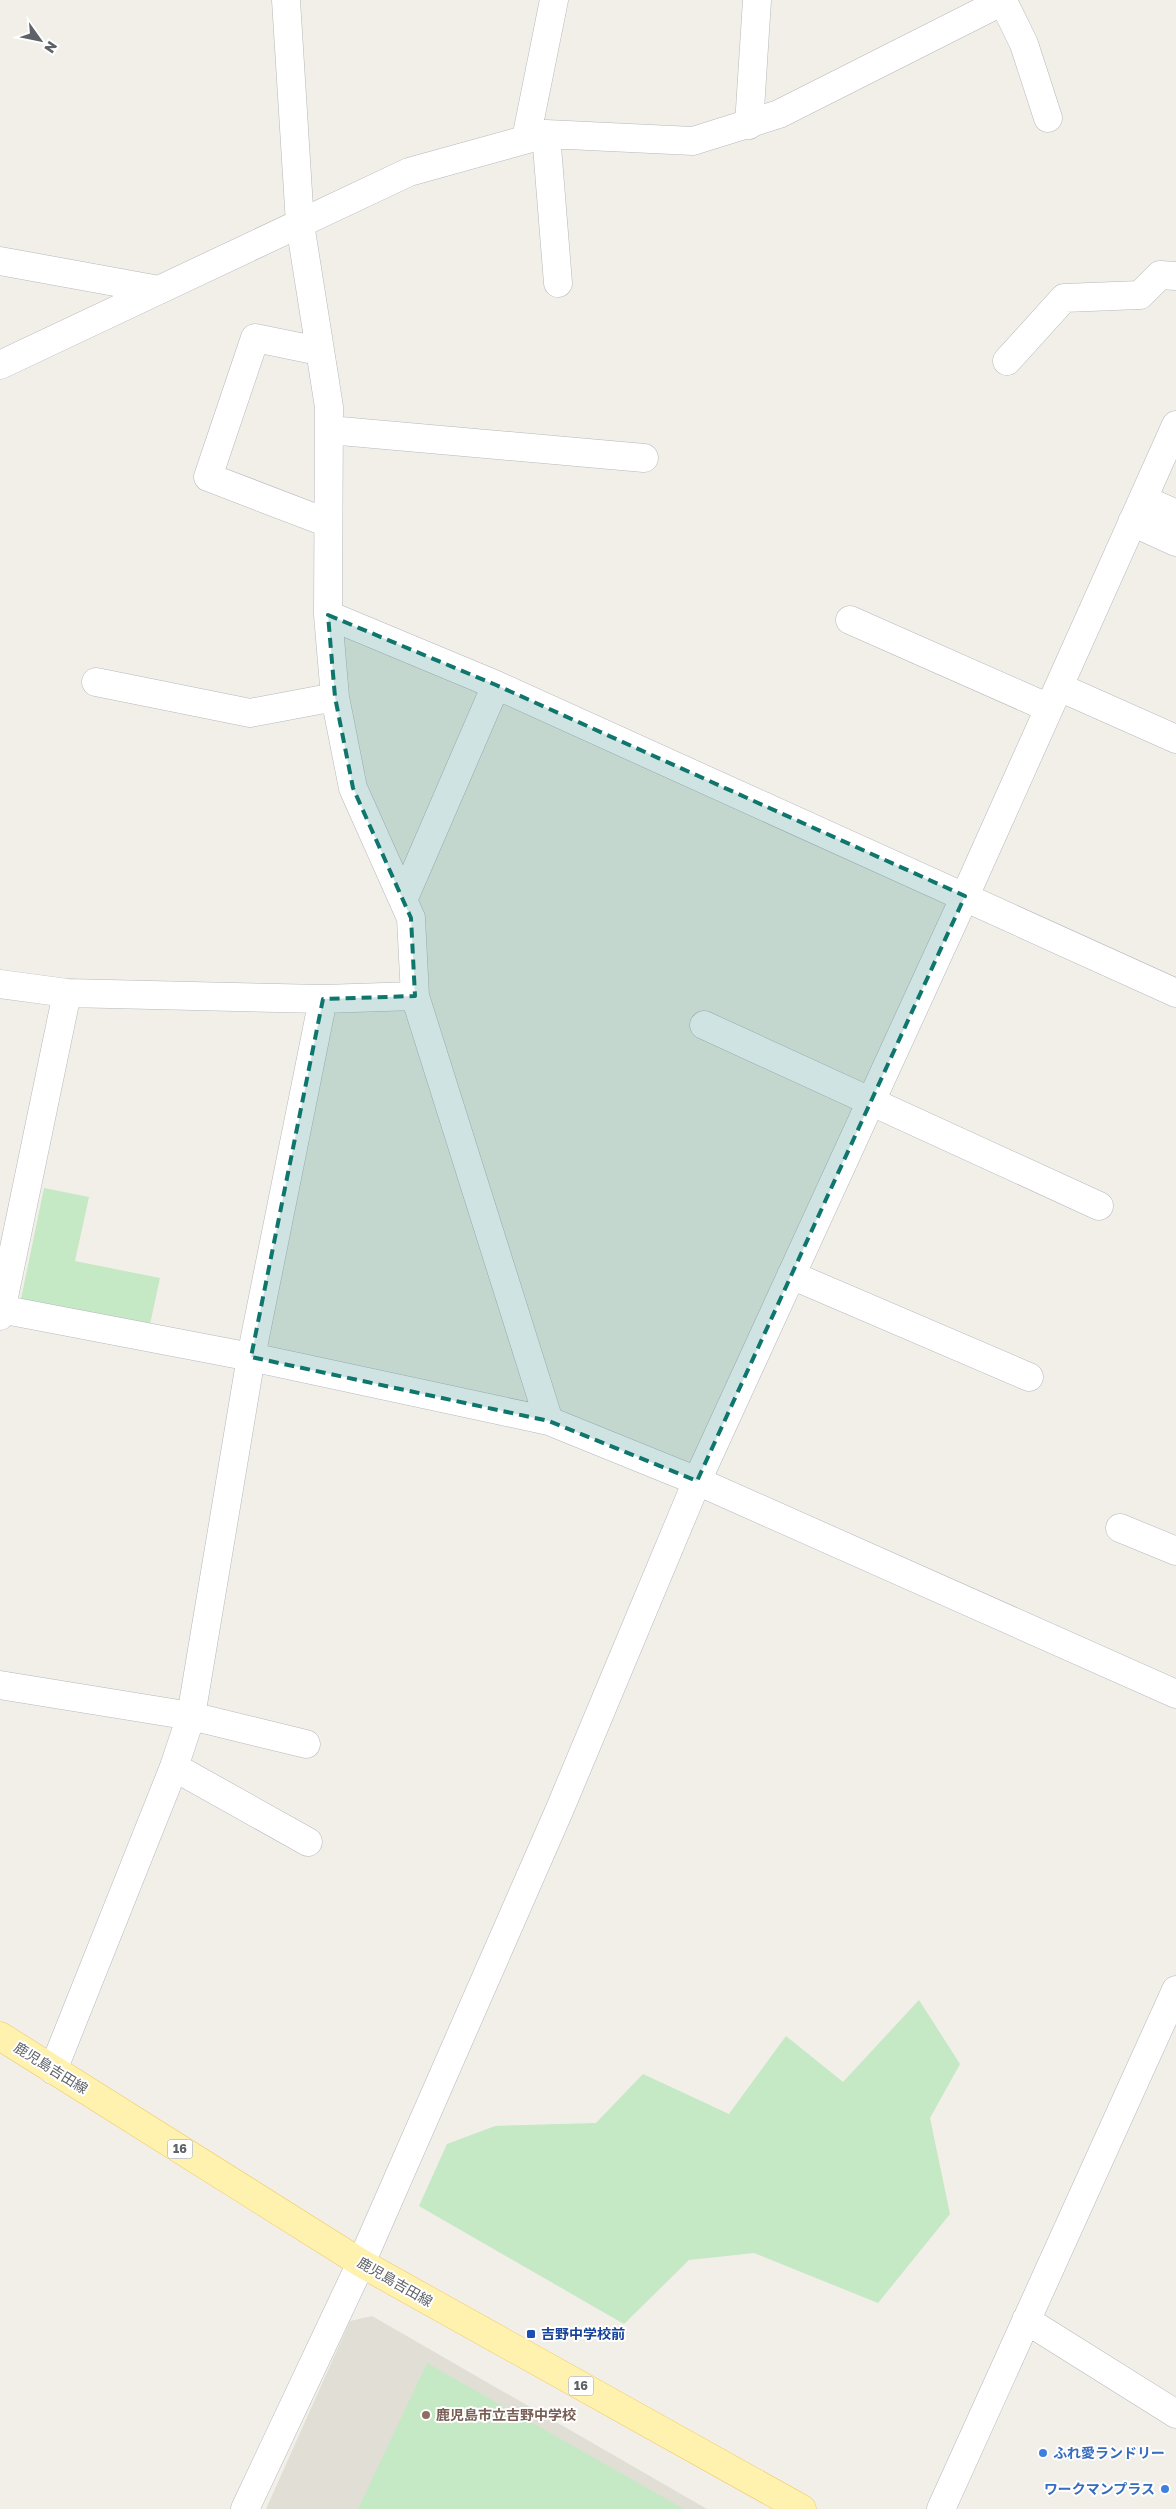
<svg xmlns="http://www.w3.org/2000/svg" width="1176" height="2509" font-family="'Golos Text','Noto Sans JP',sans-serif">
	<rect width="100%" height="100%" fill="#f1efe8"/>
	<!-- education -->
	<path fill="#e1ded6" d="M372,2316L707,2509H266L350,2321Z"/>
	<!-- green -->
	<path fill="#c5e8c5" d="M44,1188L89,1197L75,1261L160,1278L150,1324L21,1299Z
		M919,2000L960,2064L930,2118L950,2214L878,2303L754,2253L689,2260L624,2324L419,2206L447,2144L495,2126L596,2123L643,2074L729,2114L786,2036L843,2082Z
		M427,2363L684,2509H358Z"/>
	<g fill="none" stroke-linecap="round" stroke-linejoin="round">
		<!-- minor casing -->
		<g stroke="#b5b8bc" stroke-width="29">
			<path id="minor" d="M286,0L300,224L329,407L328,615L335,697L353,788L411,918L415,996L549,1421
				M749,125L757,0
				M546,134L558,283
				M526,139L554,0
				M0,261L159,290
				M319,351L255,338L208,477L328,523
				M1007,361L1064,298L1140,295L1160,275L1176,276
				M0,365L409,172L546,134L693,141L779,114L1003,1L1024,44L1048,118
				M329,430L644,458
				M1143,499L1176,514
				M1132,522L1176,542
				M328,615L496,685L1176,993
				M850,620L1049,708
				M96,682L250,713L335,697
				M1059,687L1176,739
				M404,898L496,685
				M0,984L67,993L323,999L415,996
				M704,1025L1099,1206
				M791,1275L1029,1377
				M0,1309L251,1357L549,1421L697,1481L1176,1694
				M0,1316L67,993
				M1120,1528L1176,1551
				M0,1685L191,1716L306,1744
				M174,1767L308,1842
				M53,2070L174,1767L191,1716L251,1357L323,999
				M1026,2320L1176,2414
				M245,2509L361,2263L559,1811L697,1481L965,896L1176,425
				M941,2509L1176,1990"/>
		</g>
		<!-- major casing -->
		<g stroke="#f2c960" stroke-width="29">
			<path id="major" d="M0,2036L361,2263L802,2509"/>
		</g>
		<!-- minor -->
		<use href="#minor" stroke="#fff" stroke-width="28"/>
		<!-- major -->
		<use href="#major" stroke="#fff2af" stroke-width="28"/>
	</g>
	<!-- marked area -->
	<path fill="#0f766e" fill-opacity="0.2" stroke="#0f766e" stroke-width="4" stroke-dasharray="10 6" stroke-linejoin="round" d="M328,615L496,685L965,896L697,1481L549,1421L251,1357L323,999L415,996L411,918L353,788L335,697Z"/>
	<!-- markers -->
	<rect fill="#1a4fb4" stroke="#fff" stroke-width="2" x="526" y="2329" width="10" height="10" rx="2.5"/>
	<circle fill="#8d6e63" stroke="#fff" stroke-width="2" cx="426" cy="2415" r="5"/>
	<g fill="#3f7fe0" stroke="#fff" stroke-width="2">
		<circle cx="1043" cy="2453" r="5"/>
		<circle cx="1165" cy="2489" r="5"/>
	</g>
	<g text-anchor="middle" stroke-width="4" stroke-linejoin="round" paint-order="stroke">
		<!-- shield labels -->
		<g fill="#fff" stroke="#8f9295" stroke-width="1">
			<rect x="167.5" y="2139.5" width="25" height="19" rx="4"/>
			<rect x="568.5" y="2376.5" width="25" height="19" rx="4"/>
		</g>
		<g font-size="12" font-weight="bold" fill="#5f6368">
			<text x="180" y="2153">16</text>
			<text x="581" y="2390">16</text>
		</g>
		<!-- street labels -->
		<g font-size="14" fill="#5f6368" stroke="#fff">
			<text transform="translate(51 2068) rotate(32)" y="5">鹿児島吉田線</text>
			<text transform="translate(395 2282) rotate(30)" y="5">鹿児島吉田線</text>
		</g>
		<!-- transit labels -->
		<g font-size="14" font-weight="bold" fill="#164399" stroke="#fff" text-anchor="start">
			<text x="541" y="2339">吉野中学校前</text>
		</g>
		<!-- education labels -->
		<g font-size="14" font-weight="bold" fill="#785e54" stroke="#fff" text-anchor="start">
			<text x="436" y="2420">鹿児島市立吉野中学校</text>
		</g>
		<!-- shop labels -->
		<g font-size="14" font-weight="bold" fill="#366cbe" stroke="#fff" text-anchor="start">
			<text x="1053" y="2458">ふれ愛ランドリー</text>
			<text x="1155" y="2494" text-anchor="end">ワークマンプラス</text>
		</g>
	</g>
	<!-- north arrow -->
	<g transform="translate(40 40) rotate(123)" stroke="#ffffff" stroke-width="4" paint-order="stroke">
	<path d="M0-4L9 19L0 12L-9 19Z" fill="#5f6368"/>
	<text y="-8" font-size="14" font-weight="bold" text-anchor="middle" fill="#5f6368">N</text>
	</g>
</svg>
